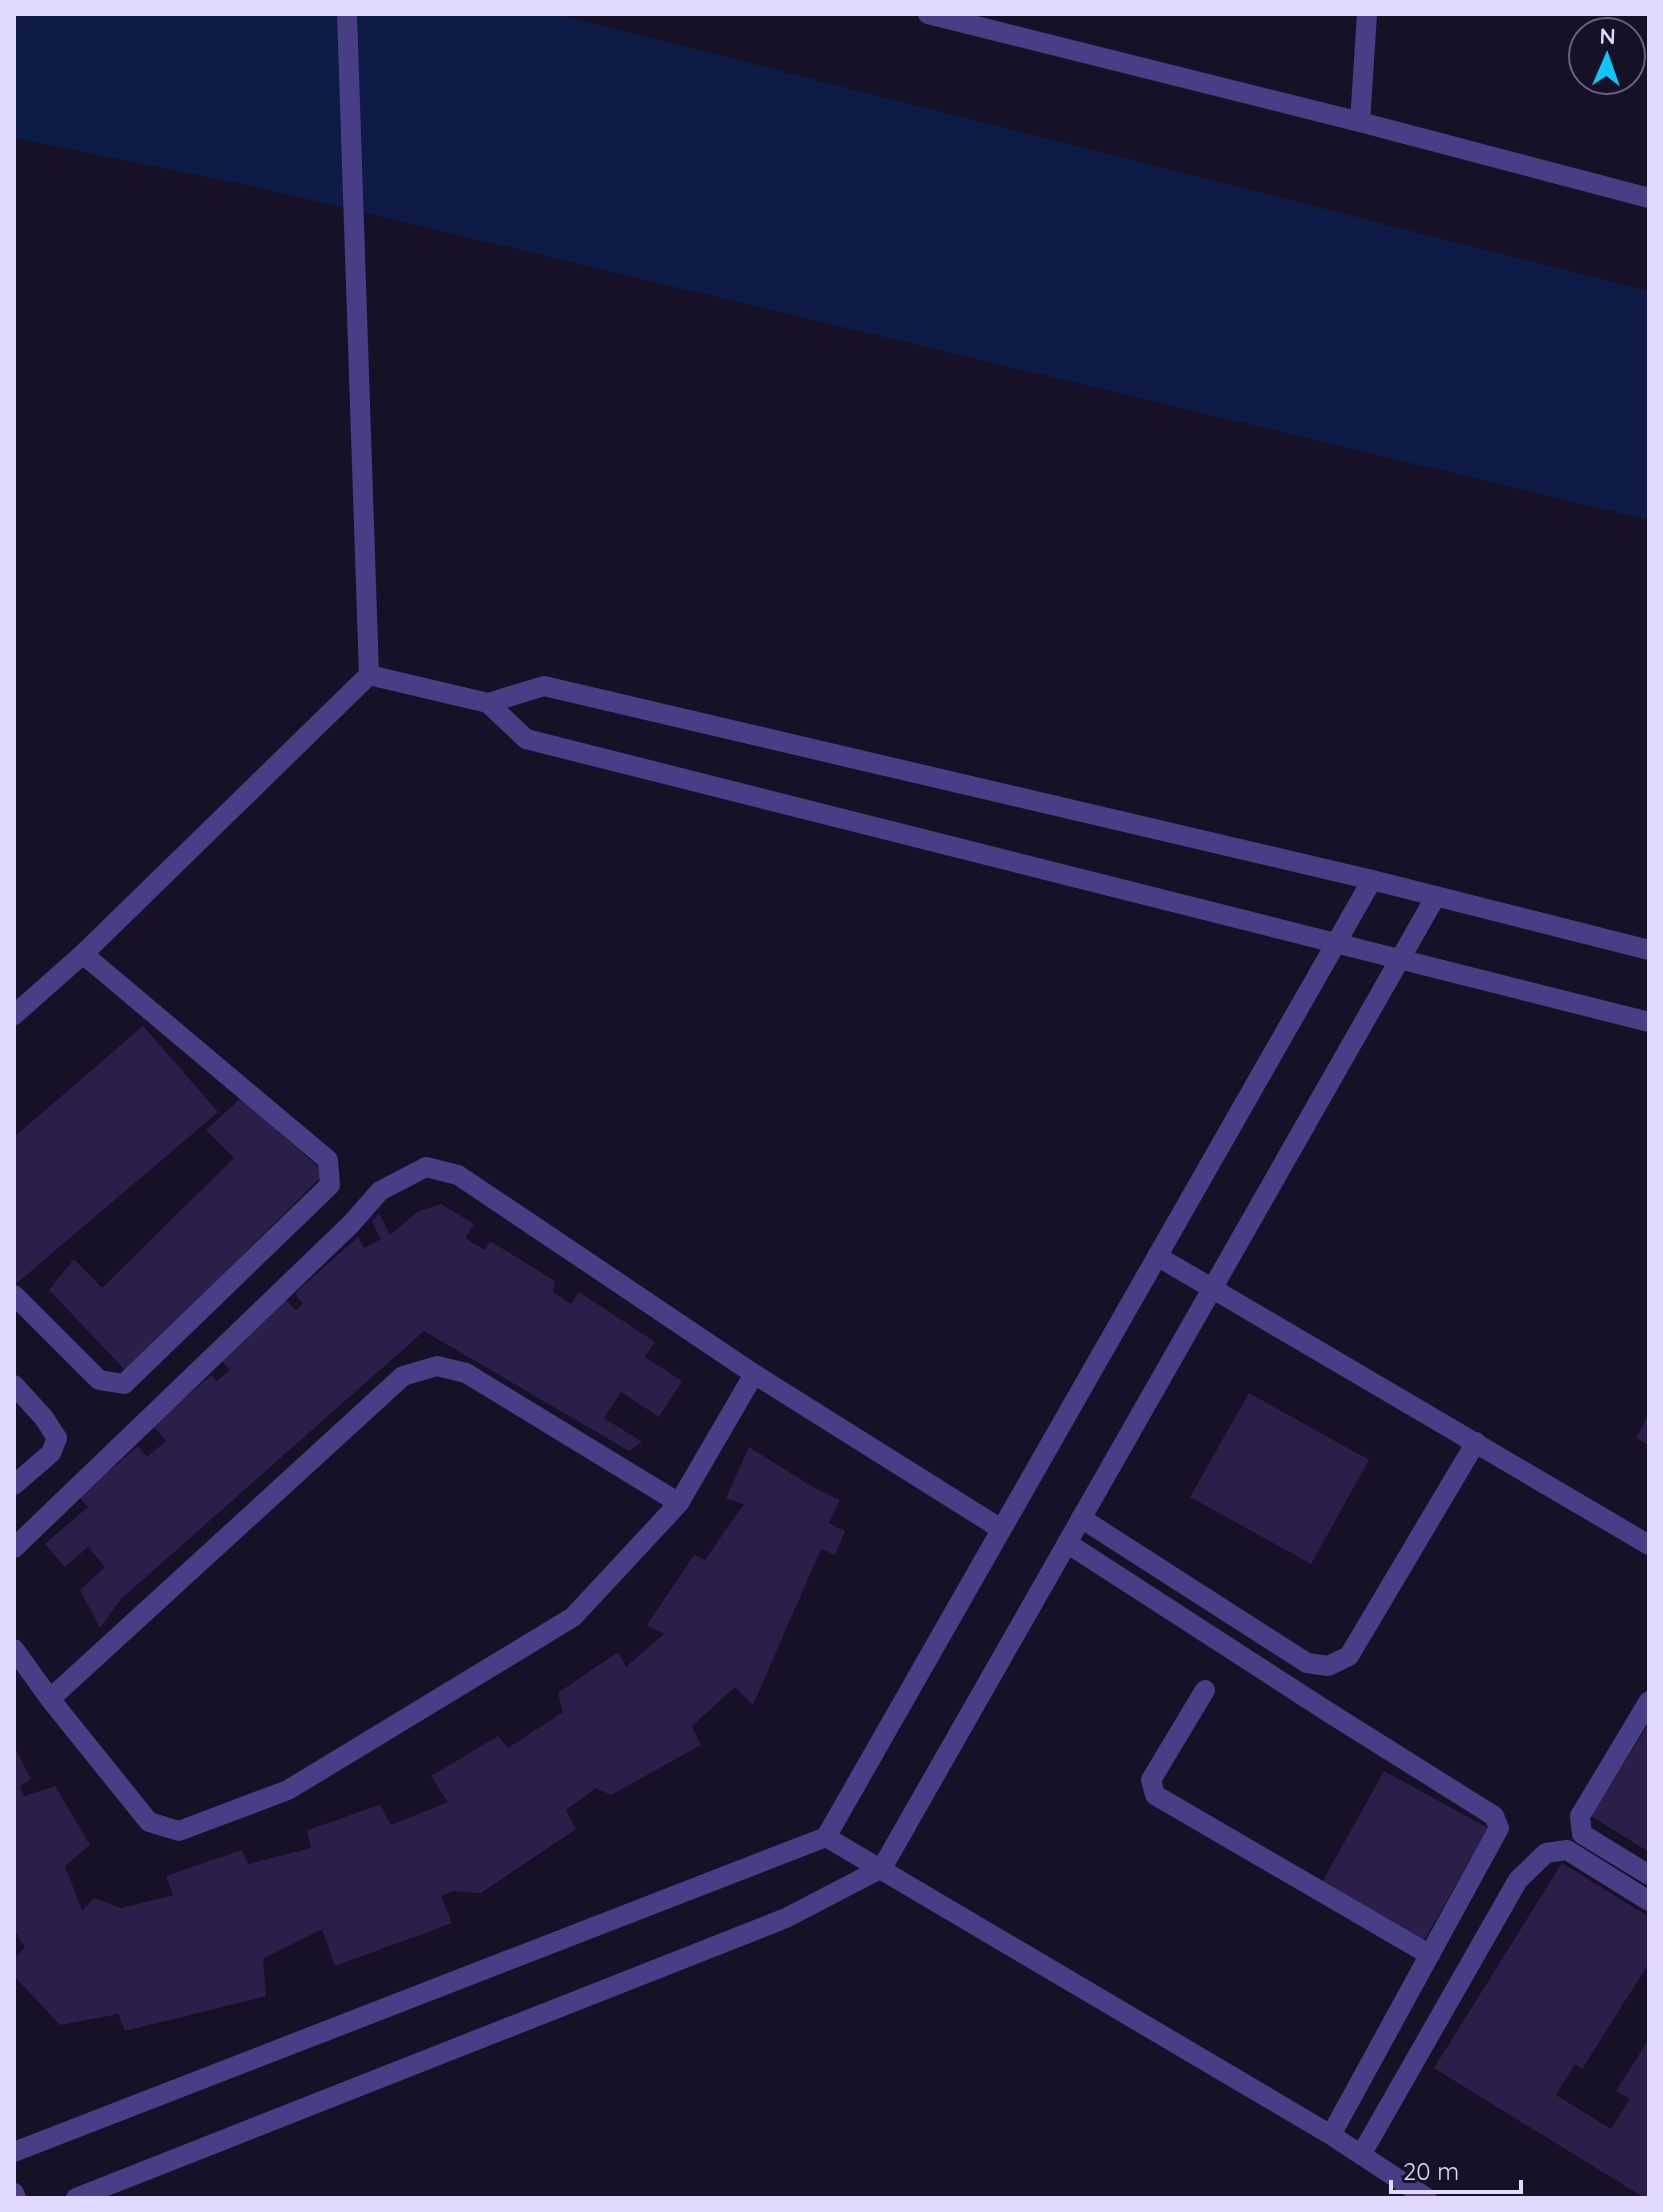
<svg xmlns="http://www.w3.org/2000/svg" width="1663" height="2212" font-family="Quicksand,sans-serif">
	<rect width="100%" height="100%" fill="#171128"/>
	<!-- water -->
	<path fill="#0d1b46" d="M14,14H556L1649,291V520L261,188L14,138Z"/>
	<!-- building -->
	<path fill="#2b1e48" d="M143,1026L218,1112L17,1283L14,1279V1137Z
		M241,1098L325,1173L126,1371L49,1290L74,1259L102,1288L234,1158L206,1130Z
		M441,1204L474,1224L465,1238L485,1250L490,1241L555,1281L553,1292L571,1304L579,1292L655,1342L645,1357L682,1381L659,1417L621,1392L604,1418L642,1442L629,1451L424,1331L121,1599L100,1628L80,1590L105,1567L88,1547L65,1567L45,1544L88,1507L79,1497L138,1446L147,1457L166,1441L153,1426L211,1375L217,1381L230,1370L220,1359L286,1300L296,1310L303,1303L295,1293L358,1237L364,1248L381,1239L372,1222L379,1213L390,1235L419,1211Z
		M1249,1393L1369,1460L1311,1564L1190,1497Z
		M1649,1414V1445L1636,1438Z
		M749,1447L813,1487L840,1500L829,1523L845,1531L835,1555L821,1549L753,1705L735,1687L692,1726L701,1745L611,1795L596,1788L566,1810L576,1829L481,1893L453,1891L441,1896L452,1923L335,1966L322,1929L263,1959L266,1996L125,2031L118,2014L60,2025L14,1976V1959L25,1947L14,1930V1746L31,1779L20,1786L24,1796L55,1786L90,1845L65,1866L82,1911L94,1898L121,1908L173,1895L166,1876L242,1850L248,1864L311,1848L307,1830L380,1805L391,1825L448,1802L431,1776L498,1736L508,1748L563,1712L558,1693L618,1652L626,1667L664,1634L647,1625L694,1555L705,1560L744,1504L726,1498Z
		M1649,1723V1852L1591,1816Z
		M1384,1771L1488,1828L1424,1941L1321,1884Z
		M1562,1863L1649,1917V1963L1582,2069L1575,2064L1556,2095L1611,2129L1630,2099L1616,2091L1649,2039V2198H1645L1434,2068Z"/>
	<g fill="none" stroke-linecap="round" stroke-linejoin="round">
		<!-- service -->
		<path stroke="#483e85" stroke-width="20" d="M14,1295L99,1380L124,1384L330,1185L328,1160L83,954
			M1081,1518L1307,1663L1328,1666L1349,1656L1476,1442"/>
		<!-- minor -->
		<path stroke="#483e85" stroke-width="20" d="M928,14L1360,122L1649,198
			M1360,122L1367,14
			M369,675L488,703L526,739L1649,1022
			M488,703L544,686L1372,880L1649,950
			M1157,1256L1649,1545
			M14,1385L44,1418L57,1438L51,1453L14,1485
			M1067,1543L1325,1710L1494,1816L1499,1828L1331,2135
			M14,1548L351,1224L380,1191L426,1167L458,1175L754,1374L1001,1529
			M14,1649L50,1699L149,1822L179,1831L288,1790L573,1617L679,1503L754,1374
			M1205,1690L1151,1780L1155,1795L1430,1955
			M50,1699L403,1376L437,1366L466,1373L679,1503
			M1649,1701L1580,1816L1582,1834L1649,1875
			M826,1837L1331,2135L1427,2198
			M14,2152L826,1837L1372,880
			M1361,2155L1518,1880L1546,1853L1567,1850L1649,1901
			M76,2198L786,1918L882,1868L1436,896"/>
		<!-- tertiary -->
		<path stroke="#483e85" stroke-width="20" d="M14,1015L83,954L369,675L347,14
			M14,2193L16,2198"/>
	</g>
	<!-- border -->
	<rect width="1663" height="2212" fill="none" stroke="#e1d9fe" stroke-width="32"/>
	<!-- north arrow -->
	<g transform="translate(1607 56) rotate(2)"><circle r="38" fill="#171128" stroke="#68617e" stroke-width="2"/>
	<path d="M0-6L14 30L0 20L-14 30Z" fill="#0cc7f7"/>
	<text y="-12" font-size="22" font-weight="bold" text-anchor="middle" fill="#e1d9fe">N</text>
	</g>
	<!-- scale -->
	<path d="M1391 2180v12h130v-12" fill="none" stroke="#e1d9fe" stroke-width="4"/>
	<text x="1403" y="2180" font-size="24" fill="#e1d9fe" stroke="#171128" stroke-width="6" paint-order="stroke">20 m</text>
</svg>
